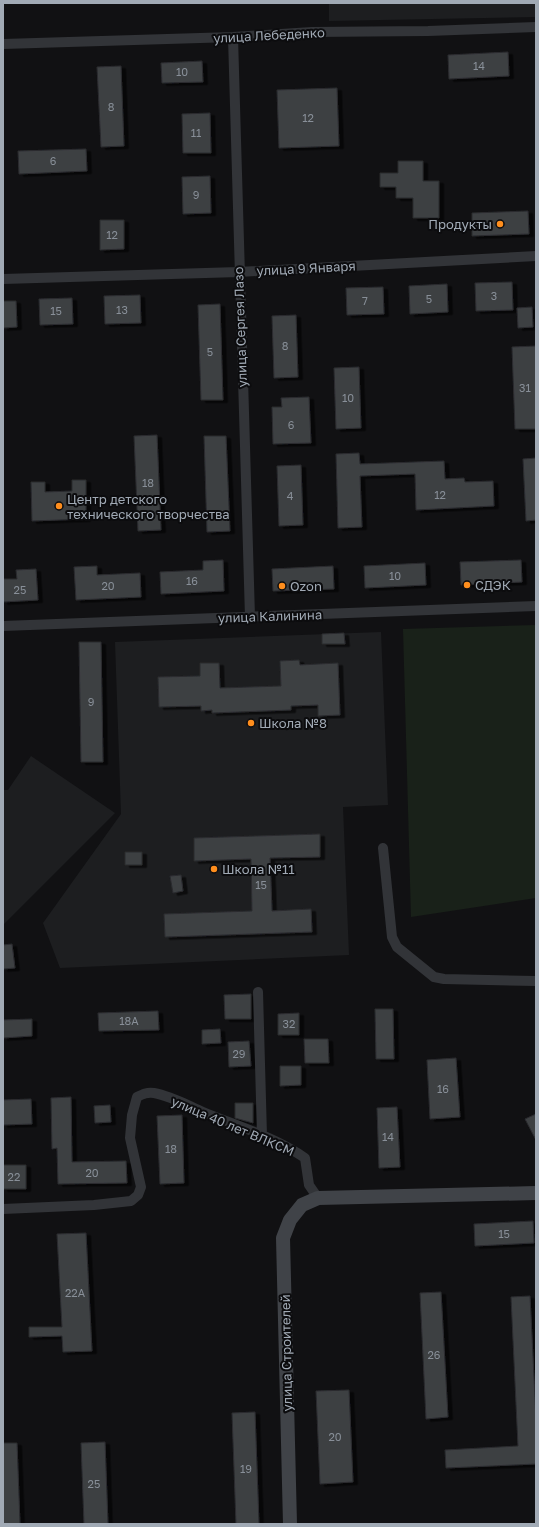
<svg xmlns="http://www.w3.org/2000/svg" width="539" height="1527" font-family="'Golos Text',sans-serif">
	<defs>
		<filter id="shadow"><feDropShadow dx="4.5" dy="2.5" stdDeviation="0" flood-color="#0009"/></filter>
	</defs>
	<rect width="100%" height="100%" fill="#111113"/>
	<!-- built -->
	<path fill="#1d1e20" d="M329,3H536V17L329,21Z
		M381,632L388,805L343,807L349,955L60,968L43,923L121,814L115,642Z
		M31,756L115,813L3,925V790H8Z"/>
	<!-- green -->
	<path fill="#192119" d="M536,625V898L411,917L403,629Z"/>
	<!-- building -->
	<path fill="#3d3f43" stroke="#2b2c2f" filter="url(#shadow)" d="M508,52L509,76L449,79L448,55Z
		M202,61L203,82L162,83L161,63Z
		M121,66L124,146L101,147L97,67Z
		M337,88L339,146L279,148L277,90Z
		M210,113L211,153H183L182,114Z
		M86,149L87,171L19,174L18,151Z
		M398,161H423V181H439V218H413V198H396V187H380V173H398Z
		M210,176L211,213L183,214L182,177Z
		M528,211L529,234L472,236V213Z
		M100,220H124V249L100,250Z
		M512,282L513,310L476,311L475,283Z
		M447,284L448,312L410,314L409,286Z
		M383,287L384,314L347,315L346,288Z
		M140,295L141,323L105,324L104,296Z
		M72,298L73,324L40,325L39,299Z
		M3,301H16L17,327L3,328Z
		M220,304L223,400H201L198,305Z
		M532,307L533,327L518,328L517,308Z
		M296,315L298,377L274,378L272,316Z
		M536,346V429H515L512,347Z
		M359,367L361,428L336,429L334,368Z
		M309,397L311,443L273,444L272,407H282L281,398Z
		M157,435L161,530L138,531L134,436Z
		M204,436H226L230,531L207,532Z
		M359,453L360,464L444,461L445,479L464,478L465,482L493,481L494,506L416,510L415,474L360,476L362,527L338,528L336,454Z
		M536,458V520L526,521L523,459Z
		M301,465L303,525L279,526L277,466Z
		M72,480H86V519L32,521L31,482H45V492L72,491Z
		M223,560L224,591L161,594L160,572L203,570V561Z
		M521,560L522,582L461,585L460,562Z
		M425,563L426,585L365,588L364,566Z
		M97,566V575L140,573L141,597L76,600L74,567Z
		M333,566L334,589L273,591L272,569Z
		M36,569L38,600L3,602V579H17L16,570Z
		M344,633L345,644H322V634Z
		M79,642H101L103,762H81Z
		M299,660L300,665L338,663L340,715L318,716V705L291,706V710L212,713V710L201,711V706L159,707L158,677L200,676V663H219L220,688L281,686L280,661Z
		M320,834V857L270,858L272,911L311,909L312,932L165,937L164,914L252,911L251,859L194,861V838Z
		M125,852H142V865H125Z
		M181,875L183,891L173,893L170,876Z
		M12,944L15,968L3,969V945Z
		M251,994V1019H225L224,995Z
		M375,1009H393L394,1059H376Z
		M158,1011L159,1030L99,1031L98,1013Z
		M299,1013V1035H278V1014Z
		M32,1019V1036L3,1038V1020Z
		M220,1029L221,1043L202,1044V1030Z
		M304,1039H328L329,1063H305Z
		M249,1041L251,1066L229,1067L228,1042Z
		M456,1058L460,1117L430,1119L427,1060Z
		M280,1066H301V1085L280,1086Z
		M71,1097L72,1162L126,1161L127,1183L58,1184L57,1148L52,1149L51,1098Z
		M31,1099L32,1124L3,1125V1100Z
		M235,1103H253V1123L235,1118Z
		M110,1105L111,1122L95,1123L94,1106Z
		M397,1107L400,1167L379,1168L377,1108Z
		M536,1114V1140L525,1119Z
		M182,1115L184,1183L160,1184L157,1116Z
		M3,1165H26V1189H3Z
		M533,1221L534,1243L475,1246L474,1224Z
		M86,1233L92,1351L63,1352L62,1336L29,1337V1327H62L57,1234Z
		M441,1292L448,1417L426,1419L420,1293Z
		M530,1296L536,1419V1464L446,1468L445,1450L518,1446L511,1297Z
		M349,1390L353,1482L320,1484L316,1391Z
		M255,1412L259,1524H236L232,1413Z
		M105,1442L108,1524H84L81,1443Z
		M3,1443H17L20,1524H3Z"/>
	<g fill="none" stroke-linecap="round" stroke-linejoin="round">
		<!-- street -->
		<path stroke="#323438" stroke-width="10" d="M233,37L250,617
			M3,44L233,37L312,32L428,31L536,27
			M3,279L239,272L536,256
			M3,626L536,606
			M383,848L392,937L397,947L434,977L444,979L536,981
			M258,992L262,1136
			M3,1209L94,1205L131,1201L138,1195L141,1187L130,1138L132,1115L137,1097C143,1094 147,1092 154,1093C171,1096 187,1105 203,1112C237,1126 275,1137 305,1158L309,1185L318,1198"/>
		<!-- secondary -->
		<path stroke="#404348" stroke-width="14" d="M290,1524L283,1238L290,1220L302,1205L318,1198L536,1193"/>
	</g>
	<!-- markers -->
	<g fill="#ff8e1d" stroke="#0c0c0e" stroke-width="1.5">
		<circle cx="500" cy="224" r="4"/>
		<circle cx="59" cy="506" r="4"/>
		<circle cx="467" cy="585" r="4"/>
		<circle cx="282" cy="586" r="4"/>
		<circle cx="251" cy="723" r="4"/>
		<circle cx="214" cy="869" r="4"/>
	</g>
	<g text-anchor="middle" stroke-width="4" stroke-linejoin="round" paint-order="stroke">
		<!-- number labels -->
		<g font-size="11" fill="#888f98">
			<text x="479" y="70">14</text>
			<text x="182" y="76">10</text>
			<text x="111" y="111">8</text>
			<text x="308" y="122">12</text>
			<text x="196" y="137">11</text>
			<text x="53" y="165">6</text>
			<text x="196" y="199">9</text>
			<text x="112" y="239">12</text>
			<text x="494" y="300">3</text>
			<text x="429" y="303">5</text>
			<text x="365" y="305">7</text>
			<text x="122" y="314">13</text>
			<text x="56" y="315">15</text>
			<text x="285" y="350">8</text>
			<text x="210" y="356">5</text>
			<text x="525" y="392">31</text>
			<text x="348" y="402">10</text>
			<text x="291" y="429">6</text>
			<text x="148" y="487">18</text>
			<text x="440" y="499">12</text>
			<text x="290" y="500">4</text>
			<text x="395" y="580">10</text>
			<text x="192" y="585">16</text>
			<text x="108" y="590">20</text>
			<text x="20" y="594">25</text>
			<text x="91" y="706">9</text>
			<text x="261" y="889">15</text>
			<text x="129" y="1025">18А</text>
			<text x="289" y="1028">32</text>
			<text x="239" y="1058">29</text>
			<text x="443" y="1093">16</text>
			<text x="388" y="1141">14</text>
			<text x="171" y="1153">18</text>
			<text x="92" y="1177">20</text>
			<text x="14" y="1181">22</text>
			<text x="504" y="1238">15</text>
			<text x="75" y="1297">22А</text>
			<text x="434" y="1359">26</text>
			<text x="335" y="1441">20</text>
			<text x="246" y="1473">19</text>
			<text x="94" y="1488">25</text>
		</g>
		<!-- street labels -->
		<g font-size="13" fill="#a1aab5" stroke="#0c0c0e">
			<text transform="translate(269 35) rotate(-3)" y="5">улица Лебеденко</text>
			<text transform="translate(306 268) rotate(-3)" y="5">улица 9 Января</text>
			<text transform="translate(240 327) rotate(-92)" y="5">улица Сергея Лазо</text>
			<text transform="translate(270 616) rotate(-2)" y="5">улица Калинина</text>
			<text transform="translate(233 1126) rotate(23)" y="5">улица 40 лет ВЛКСМ</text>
			<text transform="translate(286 1353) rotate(-91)" y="5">улица Строителей</text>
		</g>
		<!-- poi labels -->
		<g font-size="13" fill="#a1aab5" stroke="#0c0c0e" text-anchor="start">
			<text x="492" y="229" text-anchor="end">Продукты</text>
			<text x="67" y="504">Центр детского<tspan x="67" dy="15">технического творчества</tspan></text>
			<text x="475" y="590">СДЭК</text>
			<text x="290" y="591">Ozon</text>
			<text x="259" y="728">Школа №8</text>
			<text x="222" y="874">Школа №11</text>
		</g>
	</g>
	<!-- border -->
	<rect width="539" height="1527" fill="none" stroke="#a1aab5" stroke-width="8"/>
</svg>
